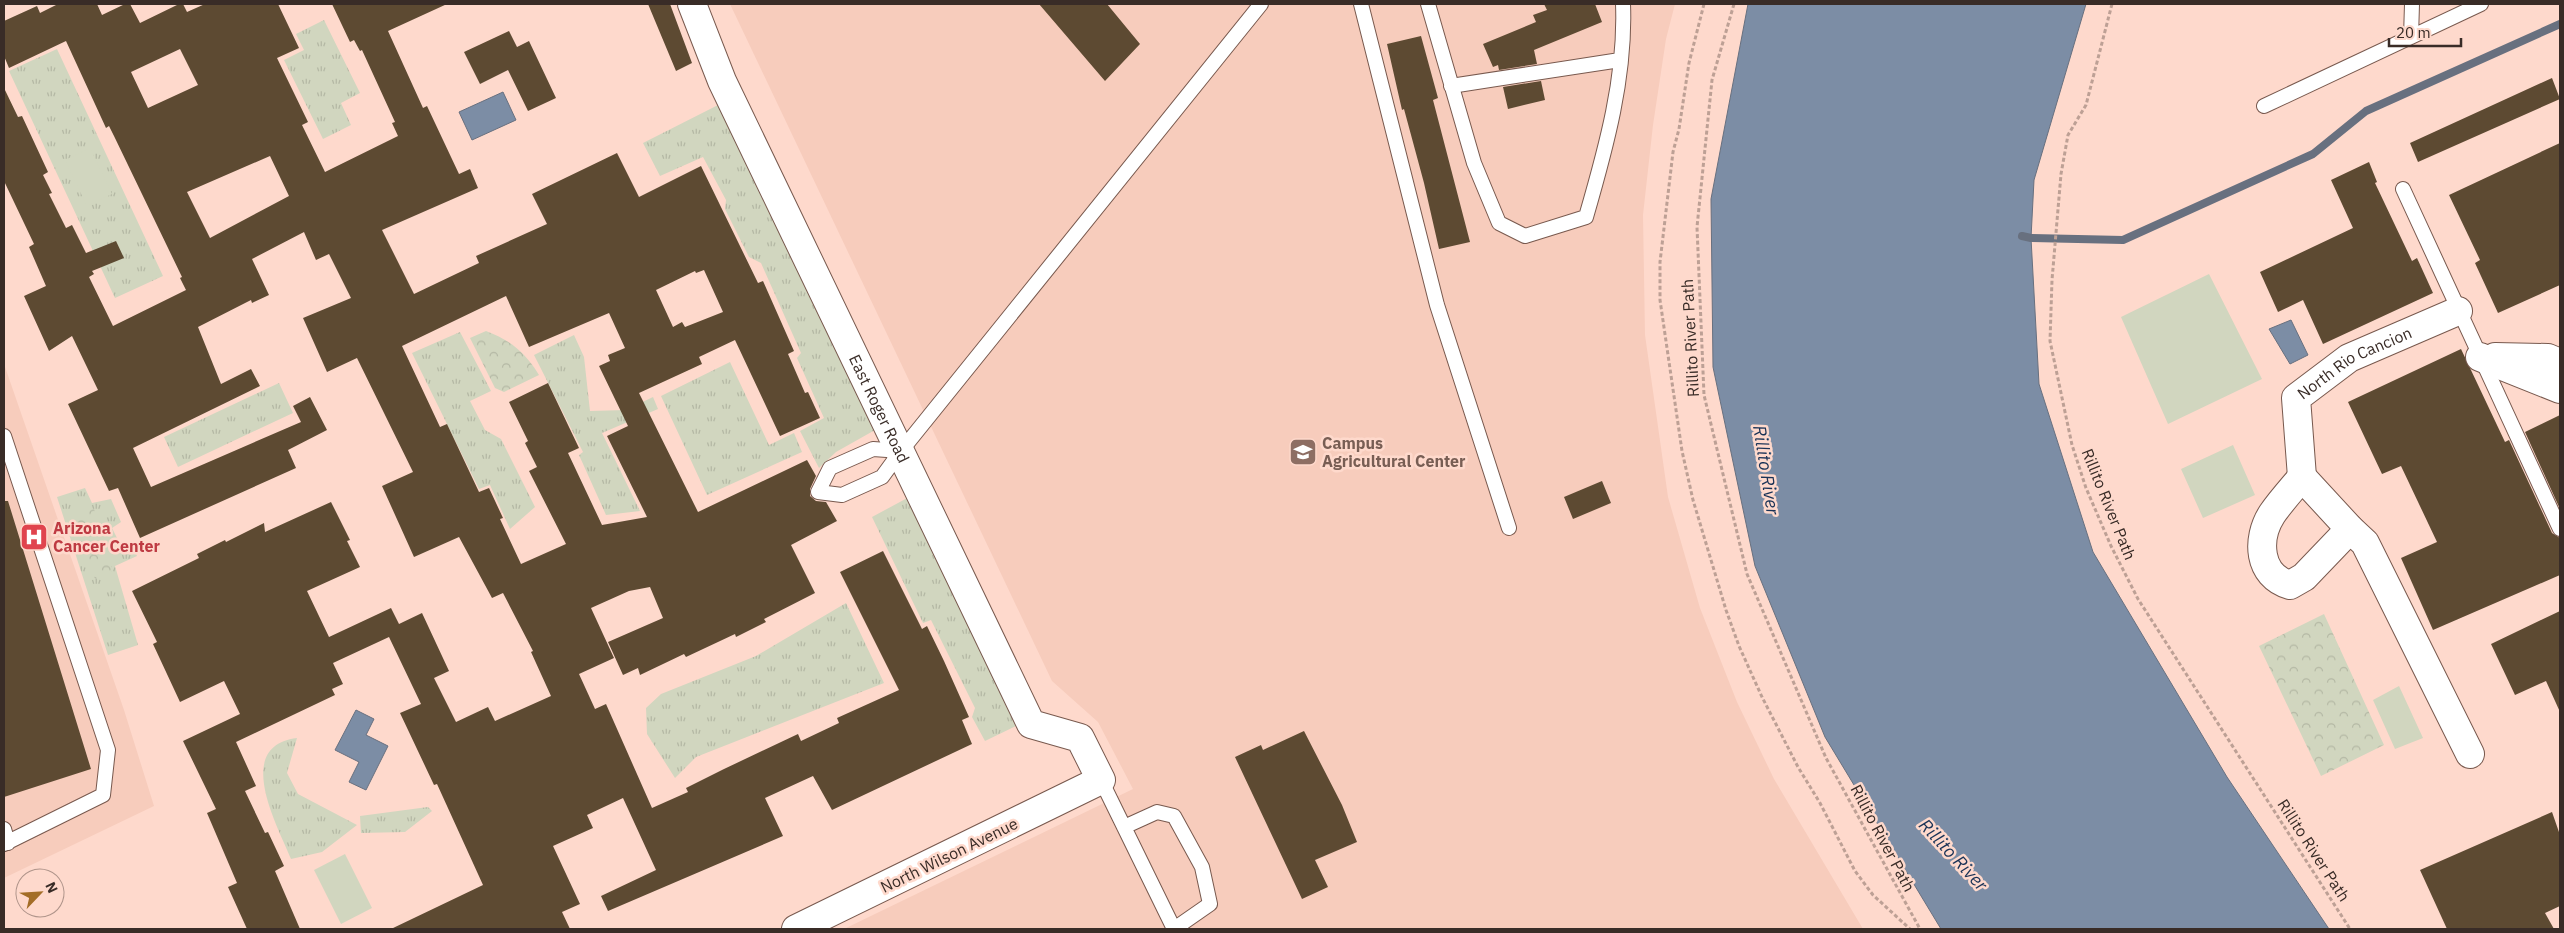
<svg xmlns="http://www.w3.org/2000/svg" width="2564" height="933" font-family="'IBM Plex Sans',sans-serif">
	<defs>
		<pattern id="grass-tufts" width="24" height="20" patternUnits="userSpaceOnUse" patternTransform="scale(1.25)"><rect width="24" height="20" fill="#d1d6bf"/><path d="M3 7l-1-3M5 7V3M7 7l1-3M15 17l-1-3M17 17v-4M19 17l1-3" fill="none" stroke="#b4b8a4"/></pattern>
		<pattern id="park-crowns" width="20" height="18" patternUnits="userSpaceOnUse" patternTransform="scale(1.25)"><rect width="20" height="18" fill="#d1d6bf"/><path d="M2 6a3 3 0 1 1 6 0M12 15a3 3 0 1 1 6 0" fill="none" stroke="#b4b8a4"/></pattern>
	</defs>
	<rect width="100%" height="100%" fill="#fed9cc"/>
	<!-- built -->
	<path fill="#f7ccbc" d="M730,4H1675L1666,39L1653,125L1643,215L1645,335L1668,497L1700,608L1737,702L1774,779L1863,929H844L1133,789L1098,722L1052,681Z
		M4,364L124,710L154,806L4,878Z"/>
	<!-- grass -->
	<path fill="url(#grass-tufts)" d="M324,20L360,93L341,103L351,125L323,139L284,60L304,50L296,34Z
		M57,49L163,276L115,298L9,71Z
		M722,103L875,430L836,452L819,468L800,431L824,418L797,358L801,353L761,263L749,257L725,209L726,200L703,157L660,176L643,143Z
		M460,332L491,391L470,401L485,430L501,439L535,507L510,529L490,485L479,489L412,353Z
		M574,335L584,357L590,411L626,410L653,397L658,409L602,433L640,511L606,515L579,455L583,452L534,355Z
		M730,362L769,445L794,433L802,452L707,495L661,396Z
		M279,383L293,413L178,467L164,437Z
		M85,488L92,503L111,499L121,522L112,528L122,548L133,545L137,556L115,566L138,645L108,655L57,497Z
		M911,496L1016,726L985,741L972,717L975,708L931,620L923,623L872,517Z
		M846,603L884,683L696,757L675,778L647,734L646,708L661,694L756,656Z
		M297,738L287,773L298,794L357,825L322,852L291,859C277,825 233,746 297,738Z
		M428,807L432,811L405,832L361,833L360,816Z"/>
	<!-- park -->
	<path fill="url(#park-crowns)" d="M486,331C510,340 525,352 539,375L504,392L495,388L470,338Z
		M94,509L113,571L95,579L75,514Z
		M2324,614L2384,745L2321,776L2259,646Z"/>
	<!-- pitch -->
	<path fill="#d1d6bf" d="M90,148L112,194L87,206L65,160Z
		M2209,274L2262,379L2168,424L2121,317Z
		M2233,445L2255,495L2203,518L2181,469Z
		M2399,686L2423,738L2395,749L2373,700Z
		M345,854L372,908L341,924L314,870Z"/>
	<!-- water -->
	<path fill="#7c8da5" stroke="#68707f" d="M1748,4H2086L2034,180L2031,238L2039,384L2093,552L2227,777L2329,929H1941L1825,737L1755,566L1713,367L1711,199Z
		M503,92L516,120L472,140L459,112Z
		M2291,320L2308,355L2290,364L2269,329Z
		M356,710L374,719L366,735L388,746L366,790L349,782L359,762L335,750Z"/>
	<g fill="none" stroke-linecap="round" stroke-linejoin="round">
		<!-- stream -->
		<path stroke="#68707f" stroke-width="8" d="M2022,236L2031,238L2123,240L2313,154L2366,111L2560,24"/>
	</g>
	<!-- building -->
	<path fill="#5d4a32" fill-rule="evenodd" d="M58,4H97L102,15L125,4H130L140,23L179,4H183L187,12L205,4H278L299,48L277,58L308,122L302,125L325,172L398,136L392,123L395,122L362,50L360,51L354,40L350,42L332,4H447L388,31L423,108L427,106L459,174L470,169L478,188L382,230L414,294L479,263L476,256L547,224L532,194L617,153L639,197L701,166L758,283L763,281L794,351L788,354L805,393L808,392L820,418L780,436L735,340L699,357L702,364L639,393L698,512L807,460L816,476L810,489V496L816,501L826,502L837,521L791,545L815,593L764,619L766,622L736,637L735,634L686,657L684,654L640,675L638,668L623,675L608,642L663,618L650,587L629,591L591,608L614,658L579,674L595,709L606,704L652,808L688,792L686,788L724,769L798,734L801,741L839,723L837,718L899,690L840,572L883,551L922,629L927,626L944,661L969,717L962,720L972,744L832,810L813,776L765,798L783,836L608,911L601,896L656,870L623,798L587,815L593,828L553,846L580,904L562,912L570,929H391L483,885L437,784L434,785L400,713L421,704L389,637L333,663L343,684L332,689L335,695L236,742L256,786L245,791L265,833L268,832L284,866L275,871L300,929H247L228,887L237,883L207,813L216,809L183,741L240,714L224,681L180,702L153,644L157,642L132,591L199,558L197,554L225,540L226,542L264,523L265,532L331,502L350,540L347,541L360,567L307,591L329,637L391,608L399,624L422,613L449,671L434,678L456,722L488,707L495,721L551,696L531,652L533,651L503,593L492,598L459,537L414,557L382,486L413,472L357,358L327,372L303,318L351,298L329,254L316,260L304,232L252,259L269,295L252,303L251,300L198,327L221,384L251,369L260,386L133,448L151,487L301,422L293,406L310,397L327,430L288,450L296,468L140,538L118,488L109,491L68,404L98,390L72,336L49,351L24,296L46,286L29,247L34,244L4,181V88L18,117L22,116L48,172L43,175L52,193L49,194L66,228L72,225L86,253L116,241L124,258L92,271L94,274L89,277L113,326L186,290L180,278L182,277L114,136L109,126L106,128L66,41L9,68L4,56V21L37,6L40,13ZM180,49L198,85L148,108L131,72ZM270,156L289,196L210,238L187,192ZM704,270L723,312L685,327L682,322L673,327L656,290L695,271L696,273ZM506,296L529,347L609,313L625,348L608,355L610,361L599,366L628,426L607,436L647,517L602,525L568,453L579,448L548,383L509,402L528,441L525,443L537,467L529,471L566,544L521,564L500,519L503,518L489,488L479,492L447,424L440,427L402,346Z
		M648,4H670L692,63L676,71Z
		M1039,4H1107L1140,44L1105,81Z
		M1544,4H1595L1602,22L1534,50L1537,64L1499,70L1498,65L1493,67L1483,44L1536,22L1533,15L1547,10Z
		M509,31L517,47L529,41L556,98L528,111L508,70L480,84L464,52Z
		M1421,36L1438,98L1433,100L1470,242L1439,249L1424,183L1404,109L1402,110L1387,44Z
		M2552,78L2560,99L2418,162L2410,143Z
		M1541,81L1545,100L1508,109L1503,87Z
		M2560,143V285L2498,313L2475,263L2480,260L2449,195Z
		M2369,162L2377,182L2375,183L2412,261L2417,258L2433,293L2323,344L2303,300L2278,312L2260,272L2353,228L2331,180Z
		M2461,349L2505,442L2509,440L2552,533L2560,538V575L2433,630L2401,558L2437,542L2401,466L2382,474L2348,402Z
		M2560,415V509L2525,432Z
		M1602,481L1611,503L1573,519L1564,497Z
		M4,501H8L91,769L4,797Z
		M2560,611V712L2546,681L2515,695L2491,644Z
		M1304,731L1342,805L1357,842L1315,860L1328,887L1302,899L1235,757L1261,745L1263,750Z
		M2552,812L2560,835V906L2545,913L2554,929H2447L2420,870Z"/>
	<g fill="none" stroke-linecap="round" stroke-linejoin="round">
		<!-- lane casing -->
		<g stroke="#78594e" stroke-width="16">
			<path id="lane" d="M1361,4L1437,305L1509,528
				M1428,4L1474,163L1499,223L1525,236L1586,217C1606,148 1626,76 1623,4
				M2411,37L2412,4
				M1451,86L1620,60
				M2264,106L2481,4
				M2403,189L2560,529
				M4,436L108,750L103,795L4,844
				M873,449L901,451L882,477L842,495L818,492L830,468Z
				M901,451L1261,4
				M1101,780L1174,929
				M1124,827L1157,812L1174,816L1202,867L1210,904L1174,929
				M4,829L8,843"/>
		</g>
		<!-- street casing -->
		<g stroke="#78594e" stroke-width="30">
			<g id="street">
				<path id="s1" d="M692,4L722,81L1031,724L1080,738L1101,780L796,929"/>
				<path d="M2480,357L2560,389"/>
				<path d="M2495,357L2548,358L2560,363"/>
				<path d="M2302,477L2350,529L2365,543L2470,754"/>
				<path id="s2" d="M2302,477L2296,398L2349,358L2458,311"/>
				<path d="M2302,477C2292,489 2281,501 2272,514C2256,539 2258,576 2290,585L2304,577L2350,529"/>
			</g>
		</g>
		<!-- path -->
		<path stroke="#bda095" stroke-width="3" stroke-dasharray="4 2.5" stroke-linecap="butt" d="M1704,4L1689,63L1679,129L1673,152L1660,262V300L1682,451L1693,500L1726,610L1739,646L1762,697L1798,767L1820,803L1855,871L1873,895L1910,929
			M1734,4L1712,80L1697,227L1704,395L1747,574L1826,758L1920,929
			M2112,4L2086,105L2068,135L2061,174L2052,280L2050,341L2072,445L2086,488L2111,546L2138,599L2350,929"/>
		<!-- lane -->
		<use href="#lane" stroke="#fff" stroke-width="14"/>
		<!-- street -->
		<use href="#street" stroke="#fff" stroke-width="28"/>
	</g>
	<!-- icons -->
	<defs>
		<g id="university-square" transform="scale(1.4375)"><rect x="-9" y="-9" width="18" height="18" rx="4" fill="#8d6e63" stroke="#fed9cc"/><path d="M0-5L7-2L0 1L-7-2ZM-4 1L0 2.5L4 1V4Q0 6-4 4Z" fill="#fff"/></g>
		<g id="hospital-square" transform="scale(1.4375)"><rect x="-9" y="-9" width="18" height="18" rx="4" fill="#e0444e" stroke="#fed9cc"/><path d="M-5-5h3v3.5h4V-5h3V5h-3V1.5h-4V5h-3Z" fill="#fff"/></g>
	</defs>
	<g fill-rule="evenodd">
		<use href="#university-square" x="1303" y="452"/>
		<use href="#hospital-square" x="34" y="537"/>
	</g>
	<g text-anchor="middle" stroke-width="5" stroke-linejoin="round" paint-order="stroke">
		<!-- street labels -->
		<g font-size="16" fill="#392c27" stroke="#fed9cc">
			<text transform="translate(1690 338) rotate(-93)" y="6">Rillito River Path</text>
			<text dy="6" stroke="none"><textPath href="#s2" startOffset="148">North Rio Cancion</textPath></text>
			<text dy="6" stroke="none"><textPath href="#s1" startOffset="446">East Roger Road</textPath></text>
			<text transform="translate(2109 504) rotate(68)" y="6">Rillito River Path</text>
			<text transform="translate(1883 838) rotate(62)" y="6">Rillito River Path</text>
			<text transform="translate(2314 850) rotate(57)" y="6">Rillito River Path</text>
			<text transform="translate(949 855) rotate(-26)" y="6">North Wilson Avenue</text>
		</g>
		<!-- education labels -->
		<g font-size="16" font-weight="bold" fill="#785e54" stroke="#fed9cc" text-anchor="start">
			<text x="1322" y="449">Campus<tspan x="1322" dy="18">Agricultural Center</tspan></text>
		</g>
		<!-- health labels -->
		<g font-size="16" font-weight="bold" fill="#be3a42" stroke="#fed9cc" text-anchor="start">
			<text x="53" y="534">Arizona<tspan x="53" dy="18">Cancer Center</tspan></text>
		</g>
		<!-- water labels -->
		<g font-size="18" font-style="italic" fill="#193256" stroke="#fed9cc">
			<text transform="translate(1766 470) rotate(81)" y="6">Rillito River</text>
			<text transform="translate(1953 855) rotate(47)" y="6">Rillito River</text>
		</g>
	</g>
	<!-- border -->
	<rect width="2564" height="933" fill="none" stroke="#392c27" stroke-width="10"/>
	<!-- north arrow -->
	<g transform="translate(40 893) rotate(65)"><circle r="24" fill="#fed9cc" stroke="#af948a"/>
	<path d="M0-4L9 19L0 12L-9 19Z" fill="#a36d27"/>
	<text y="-8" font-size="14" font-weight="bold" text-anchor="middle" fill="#392c27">N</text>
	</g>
	<!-- scale -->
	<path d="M2389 38v8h72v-8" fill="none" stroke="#392c27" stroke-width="2.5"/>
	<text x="2396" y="38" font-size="15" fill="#392c27" stroke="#fed9cc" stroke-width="4" paint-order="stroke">20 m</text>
</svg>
